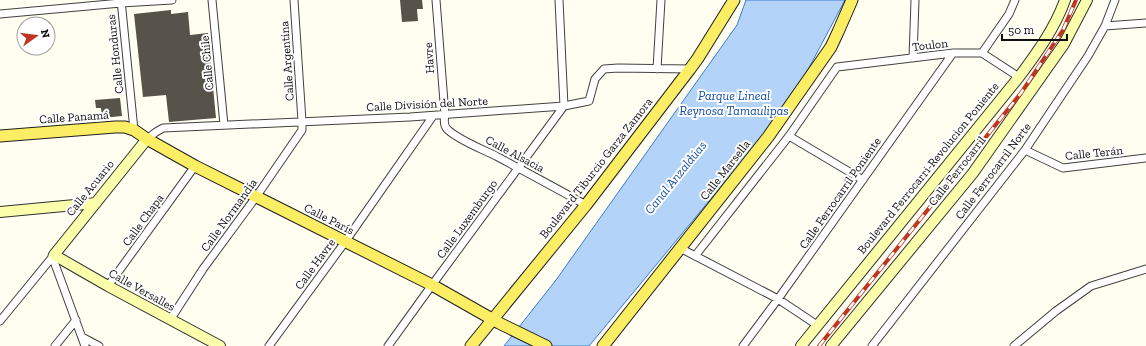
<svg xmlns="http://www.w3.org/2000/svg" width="1146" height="346" font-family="'Zilla Slab',serif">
	<rect width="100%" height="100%" fill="#fffef0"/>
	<!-- water -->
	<path fill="#b3d3f8" stroke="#387cd1" d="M746,0H845L803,79L762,137L589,346H504L556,280L737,25Z"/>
	<!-- building -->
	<path fill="#57524a" d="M400,0H422L423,9H417L418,21L402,22Z
		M171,10V14L188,12L190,35L208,33L211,56H210L216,118L169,122L166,95L143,97L134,14Z
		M120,98L122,116L102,118L101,108H96L95,100Z"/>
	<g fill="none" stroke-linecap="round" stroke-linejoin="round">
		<!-- street casing -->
		<g stroke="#414141" stroke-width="9">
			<path id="street" d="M121,0L134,130
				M212,0L224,125
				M436,0L445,115C444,120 444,126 447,129C458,140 482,149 496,156C526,172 556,188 586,205
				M559,0L564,106
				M0,14L121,3L172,0
				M1105,26L1146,23
				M982,53L1009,14L1015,0
				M913,58L915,0
				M657,69L661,0
				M789,136L863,180
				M147,139L156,132L163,128L410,117L564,106L589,101L595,79L604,69L618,68L690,69
				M1025,150L1063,168L1146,158
				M680,248L778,299L817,325
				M52,256L85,346
				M695,256L789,136L837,67L953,53H982L1019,77
				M108,286L195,166
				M170,320L203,269L256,197L302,130V121L294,0
				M0,321L54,255
				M82,337L99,346
				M55,346L76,320
				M269,346L345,242L433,116
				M388,346L432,285L564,106
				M743,346L778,299L953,53
				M872,346L1025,150L1088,56L1105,26L1115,0
				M1014,346L1056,311L1091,286L1146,269"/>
		</g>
		<!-- secondary casing -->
		<g stroke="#303030" stroke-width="12">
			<path id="secondary" d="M147,139L54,255L108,286L220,346
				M0,212L96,203
				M801,346L1019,77C1037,53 1055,28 1065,0
				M831,346L973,173L1064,44L1087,0"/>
		</g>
		<!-- primary casing -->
		<g stroke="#1f1f1f" stroke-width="13">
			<path id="primary" d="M0,136L115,127H125L134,130L147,139L195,166L432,285L499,323L546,346
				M471,346L586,205L690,69L698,58L734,0
				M603,346L768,137L831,47L838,32L852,0"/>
		</g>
		<!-- street -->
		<use href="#street" stroke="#fff" stroke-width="7"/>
		<!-- secondary -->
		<use href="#secondary" stroke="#fbffab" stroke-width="10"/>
		<!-- primary -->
		<use href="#primary" stroke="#fbee64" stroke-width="11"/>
		<!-- rail casing -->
		<g stroke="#c23422" stroke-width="4">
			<path id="rail" d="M819,346L1021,93L1063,30L1076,0"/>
		</g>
		<!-- rail -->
		<use href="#rail" stroke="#fff" stroke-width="2.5" stroke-dasharray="8" stroke-linecap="butt"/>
	</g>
	<g text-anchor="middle" stroke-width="4" stroke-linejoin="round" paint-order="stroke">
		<!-- street labels -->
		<g font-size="12" fill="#0e0e0e" stroke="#fff">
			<text transform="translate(930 45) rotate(-7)" y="4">Toulon</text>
			<text transform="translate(115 54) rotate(-96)" y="4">Calle Honduras</text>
			<text transform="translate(429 58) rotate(-94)" y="4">Havre</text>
			<text transform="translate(287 61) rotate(-94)" y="4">Calle Argentina</text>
			<text transform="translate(207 63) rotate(-95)" y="4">Calle Chile</text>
			<text transform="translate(427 104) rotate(-3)" y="4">Calle División del Norte</text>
			<text transform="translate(74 117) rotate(-4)" y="4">Calle Panamá</text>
			<text transform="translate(1094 153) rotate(-6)" y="4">Calle Terán</text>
			<text transform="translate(515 154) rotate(28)" y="4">Calle Alsacia</text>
			<text transform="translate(596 168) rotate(-52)" y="4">Boulevard Tiburcio Garza Zamora</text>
			<text transform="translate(928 168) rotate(-51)" y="4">Boulevard Ferrocarri-Revolucion Poniente</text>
			<text transform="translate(725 170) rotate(-52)" y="4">Calle Marsella</text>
			<text transform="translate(957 171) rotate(-52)" y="4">Calle Ferrocarril</text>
			<text transform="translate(993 171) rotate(-53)" y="4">Calle Ferrocarril Norte</text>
			<text transform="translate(90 188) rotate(-51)" y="4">Calle Acuario</text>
			<text transform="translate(840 193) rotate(-55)" y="4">Calle Ferrocarril Poniente</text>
			<text transform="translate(229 215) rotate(-54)" y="4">Calle Normandía</text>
			<text transform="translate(329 219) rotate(27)" y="4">Calle París</text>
			<text transform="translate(467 219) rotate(-54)" y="4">Calle Luxemburgo</text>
			<text transform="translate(143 220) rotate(-54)" y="4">Calle Chapa</text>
			<text transform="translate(315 264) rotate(-54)" y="4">Calle Havre</text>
			<text transform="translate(142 290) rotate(29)" y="4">Calle Versalles</text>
		</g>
		<!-- water labels -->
		<g font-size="13" font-style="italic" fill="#144fa4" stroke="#fff">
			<text x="734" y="100">Parque Lineal<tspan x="734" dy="15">Reynosa Tamaulipas</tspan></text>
			<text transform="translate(675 177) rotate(-51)" y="5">Canal Anzaldúas</text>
		</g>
	</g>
	<!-- north arrow -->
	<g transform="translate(36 36) rotate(76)"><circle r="19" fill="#ffffff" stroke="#9f9f9f"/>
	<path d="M0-3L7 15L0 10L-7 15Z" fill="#c23422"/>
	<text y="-6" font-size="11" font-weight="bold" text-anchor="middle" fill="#0e0e0e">N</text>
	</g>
	<!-- scale -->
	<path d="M1002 34v6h65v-6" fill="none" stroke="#0e0e0e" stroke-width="2"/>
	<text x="1008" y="34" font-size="12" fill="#0e0e0e" stroke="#ffffff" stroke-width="3" paint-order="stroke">50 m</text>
</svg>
